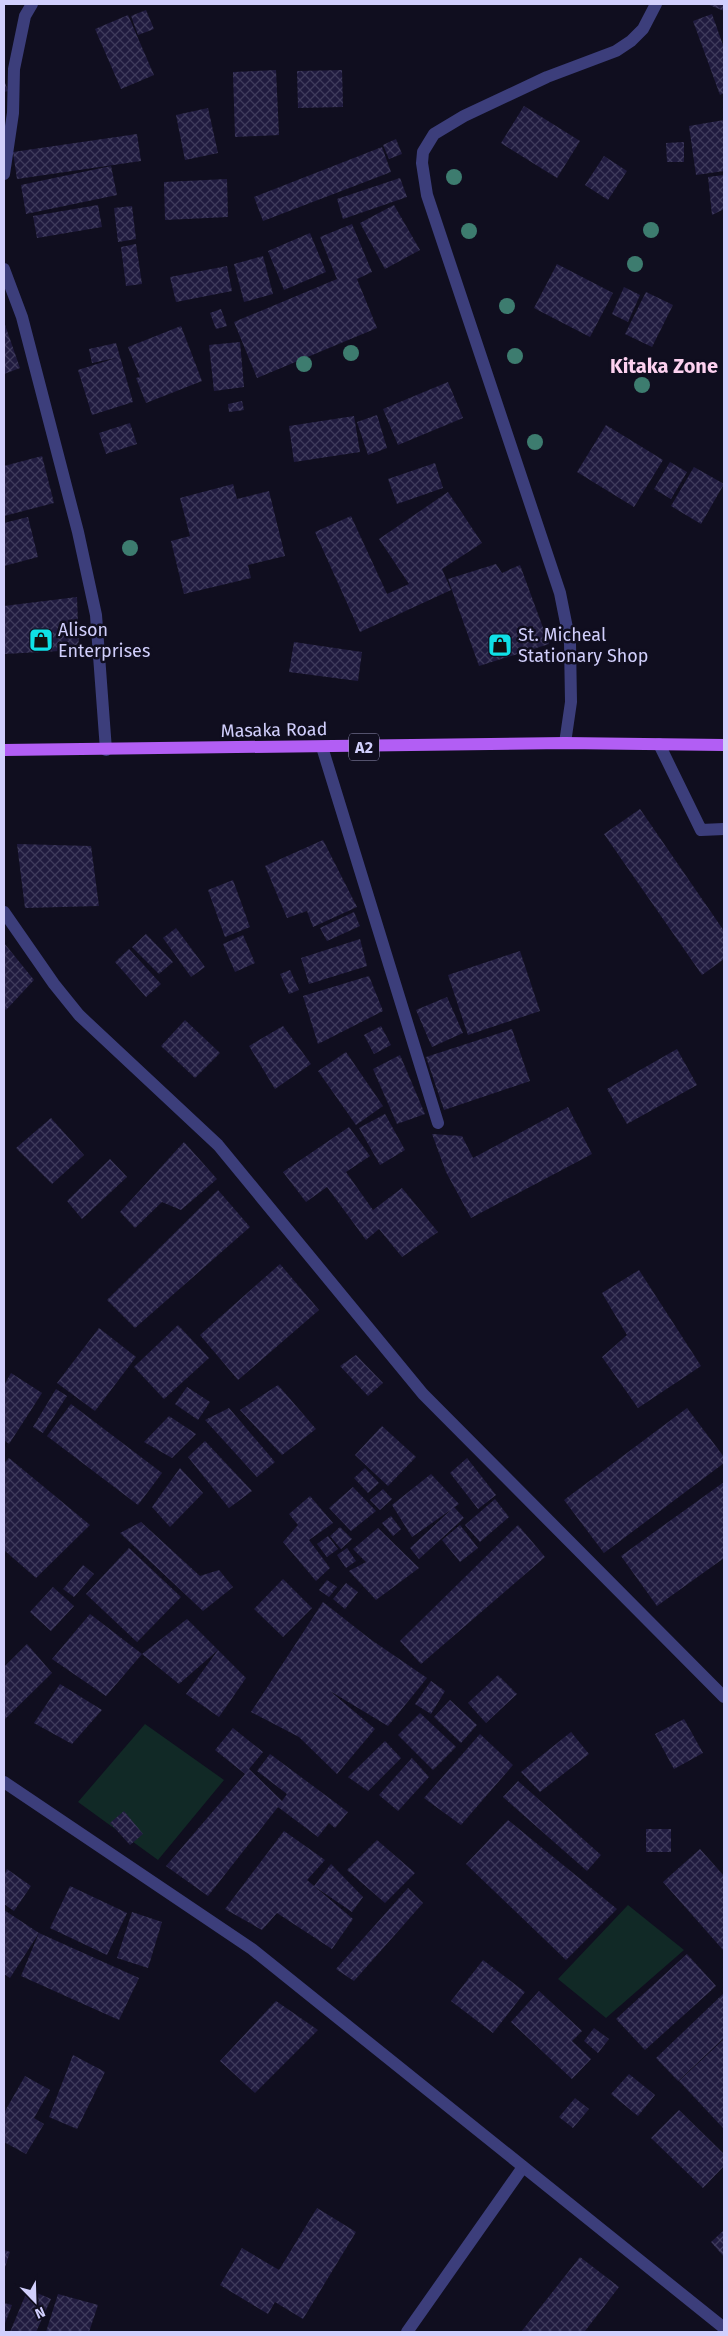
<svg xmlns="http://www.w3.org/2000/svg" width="728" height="2336" font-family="'Fira Sans',sans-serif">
	<defs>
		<pattern id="building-cross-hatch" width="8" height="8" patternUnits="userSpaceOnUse" patternTransform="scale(1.25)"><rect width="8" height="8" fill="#201b3f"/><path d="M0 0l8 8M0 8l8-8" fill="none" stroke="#3f3b5c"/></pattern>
	</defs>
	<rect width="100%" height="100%" fill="#100e1f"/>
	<!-- green -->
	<path fill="#112926" d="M145,1724L224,1780L158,1860L78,1802Z
		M628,1905L684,1950L606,2018L558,1979Z"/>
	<!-- building -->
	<path fill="url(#building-cross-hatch)" d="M707,4H724V11Z
		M146,10L154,29L138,35L131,16Z
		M712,14L724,48V93L720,95L693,21Z
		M128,15L154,75L121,89L95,29Z
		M276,70L279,135L235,137L233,72Z
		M342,70L343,107L298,108L297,71Z
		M4,80L8,91L4,92Z
		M524,106L580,141L557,178L501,143Z
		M208,108L218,153L185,160L176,115Z
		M724,120V171L696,175L689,126Z
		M137,134L141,161L17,179L13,152Z
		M396,139L402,154L389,159L383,145Z
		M684,142V162H667L666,143Z
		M382,147L391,172L263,221L254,197Z
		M604,156L627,171L608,200L585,185Z
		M111,166L117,195L26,214L21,185Z
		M724,175V209L712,215L708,177Z
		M400,178L407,197L343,219L337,199Z
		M227,179L228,217L165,220L164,182Z
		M98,205L102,227L37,238L33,216Z
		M394,205L420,250L385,269L360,223Z
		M132,206L136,239L118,242L114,208Z
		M352,224L372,272L357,279L377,328L257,378L234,322L337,279L320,237Z
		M310,233L326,272L284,290L268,251Z
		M136,244L142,284L126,286L121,247Z
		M263,256L273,294L244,302L234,264Z
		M557,264L613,293L590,337L534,308Z
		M227,266L232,291L176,302L170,277Z
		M624,287L640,295L628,322L612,314Z
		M646,292L673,305L652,347L625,334Z
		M221,309L227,326L216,329L210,313Z
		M4,322L20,368L4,374Z
		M181,326L202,381L146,403L136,378L140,377L128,347Z
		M240,342L244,387L214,391L209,345Z
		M116,343L133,402L92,415L78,370L116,358L92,363L89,349Z
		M448,382L463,418L398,445L383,409Z
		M242,401L244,410L229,412L228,404Z
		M377,415L387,448L368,455L357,422Z
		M354,416L360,452L294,462L289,426Z
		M130,423L137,444L106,454L99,433Z
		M606,425L663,460L634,507L577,472Z
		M42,456L54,503L4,516V466Z
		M670,462L687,472L671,499L654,489Z
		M435,463L443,488L397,504L388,479Z
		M694,467L724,484L701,524L671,506Z
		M233,484L237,499L269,491L285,556L248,565L251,578L184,594L171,541L190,536L180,498Z
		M448,492L482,543L442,569L451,590L360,632L315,532L351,516L387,594L409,584L379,539Z
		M28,517L38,557L4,566V523Z
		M496,564L502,573L520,565L549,644L479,666L448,579Z
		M77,597L79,650L4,654V606Z
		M294,642L362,652L358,681L289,672Z
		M640,809L724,931V959L702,975L604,834Z
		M323,840L357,907L313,927L307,911L287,918L265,866Z
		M17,844L91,846L99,906L25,908Z
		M233,880L250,927L225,937L208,890Z
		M354,912L360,926L327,941L320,928Z
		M176,928L205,967L191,977L163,938Z
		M146,934L173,962L159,974L132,947Z
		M243,935L255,963L235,972L223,944Z
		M360,939L367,966L309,984L301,958Z
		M4,943L34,980L6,1010L4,1008Z
		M129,949L161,984L146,997L115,962Z
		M520,951L540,1011L468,1035L448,975Z
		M290,970L299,990L289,994L280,974Z
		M369,976L383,1011L318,1044L303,996Z
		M447,997L463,1033L432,1047L416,1010Z
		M185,1020L220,1053L195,1078L161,1046Z
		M283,1026L311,1064L275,1089L249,1046Z
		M381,1026L391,1045L374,1054L364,1035Z
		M512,1029L530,1081L444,1110L426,1057Z
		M677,1049L697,1085L627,1124L607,1089Z
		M346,1052L383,1106L356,1125L318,1071Z
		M400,1055L425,1114L397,1124L373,1069Z
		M568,1107L592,1154L471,1218L446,1172L432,1134L462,1136L473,1158Z
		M385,1114L405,1150L380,1165L359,1128Z
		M51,1118L84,1155L52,1184L16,1148Z
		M349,1127L370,1156L346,1172L373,1210L402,1188L438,1232L402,1257L379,1229L366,1240L327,1187L306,1202L283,1172Z
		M184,1142L217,1179L181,1210L162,1202L135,1228L120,1212Z
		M110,1159L127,1177L82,1219L67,1201Z
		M218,1190L250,1227L135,1328L107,1300Z
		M280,1264L319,1310L238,1380L200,1335Z
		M639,1270L701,1366L638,1408L602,1357L627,1335L602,1293Z
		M178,1325L209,1358L164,1399L134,1367Z
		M99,1328L136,1357L95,1411L57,1383Z
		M356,1355L383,1383L368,1396L340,1366Z
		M11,1373L42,1393L9,1444L4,1440V1385Z
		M278,1385L316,1429L282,1455L240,1410Z
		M187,1387L210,1402L198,1420L175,1404Z
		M56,1389L67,1396L43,1433L33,1427Z
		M71,1404L162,1473L138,1505L47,1436Z
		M229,1408L275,1462L257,1477L205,1420Z
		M687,1408L724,1457V1463L604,1553L564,1500Z
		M169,1416L196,1434L172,1458L144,1442Z
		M382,1426L416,1457L388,1486L355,1455Z
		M205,1441L252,1491L229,1508L188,1457Z
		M9,1458L90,1525L36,1578L4,1550V1463Z
		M467,1458L496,1495L478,1509L450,1473Z
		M180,1468L203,1493L170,1527L152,1507Z
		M365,1468L379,1483L368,1493L354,1478Z
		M431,1474L459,1504L412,1537L392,1505Z
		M724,1482V1558L657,1606L621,1556Z
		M353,1487L376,1511L351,1531L329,1508Z
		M383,1489L392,1499L380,1510L370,1500Z
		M310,1496L333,1523L309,1540L330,1568L316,1581L283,1542L298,1525L289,1514Z
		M495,1499L509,1517L480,1542L465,1525Z
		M454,1507L464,1518L419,1559L410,1548Z
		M391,1516L401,1529L393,1536L382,1523Z
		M141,1522L200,1576L219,1570L233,1587L203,1611L120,1533Z
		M460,1525L478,1548L460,1562L442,1540Z
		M518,1525L545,1557L421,1664L400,1641Z
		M340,1527L352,1539L341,1549L330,1536Z
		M378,1528L419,1568L376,1600L349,1571L366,1562L353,1549Z
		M328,1536L338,1549L327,1557L317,1544Z
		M129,1548L181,1597L137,1642L86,1594Z
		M347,1548L356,1561L346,1568L337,1555Z
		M83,1565L94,1574L74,1597L63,1589Z
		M283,1579L312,1608L283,1637L254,1609Z
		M327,1580L337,1587L329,1597L319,1590Z
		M346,1583L358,1592L345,1609L333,1599Z
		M53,1587L74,1606L51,1631L30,1612Z
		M323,1602L370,1639L427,1678L388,1726L330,1691L375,1729L337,1774L299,1737L251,1712Z
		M90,1614L142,1654L106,1696L52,1659Z
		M187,1619L246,1678L219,1717L186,1694L218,1650L179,1684L142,1654Z
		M27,1644L52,1673L4,1720V1667Z
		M498,1675L517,1694L486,1723L468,1703Z
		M431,1681L445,1691L431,1714L415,1704Z
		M60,1684L102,1710L72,1744L34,1723Z
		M450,1700L477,1725L461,1743L434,1717Z
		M420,1713L456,1747L433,1770L398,1735Z
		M684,1719L703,1753L674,1769L655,1734Z
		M233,1728L263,1752L249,1769L282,1801L287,1794L257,1771L270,1754L348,1812L335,1828L329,1823L318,1837L278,1807L208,1896L166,1866L245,1774L215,1750Z
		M571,1732L589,1754L540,1792L521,1772Z
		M480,1734L513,1765L461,1825L424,1798Z
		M385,1741L401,1758L368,1791L348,1777Z
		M412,1758L429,1777L398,1811L379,1795Z
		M518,1781L601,1855L587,1871L503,1797Z
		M124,1811L143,1834L130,1845L110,1823Z
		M508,1820L617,1909L566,1960L466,1864Z
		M646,1829H671V1852H646Z
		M284,1831L325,1860L307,1880L314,1886L331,1864L363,1897L352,1912L314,1886L353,1919L332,1949L277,1913L262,1930L225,1909Z
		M377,1840L415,1873L385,1903L347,1870Z
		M700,1849L724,1876V1951L663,1882Z
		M7,1869L31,1886L14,1911L4,1904V1875Z
		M70,1886L127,1913L107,1955L50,1928Z
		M408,1888L423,1903L354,1981L336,1969Z
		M4,1910L39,1933L139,1978L119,2020L21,1976L39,1933L10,1978L4,1974Z
		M132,1912L162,1922L148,1968L117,1958Z
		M687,1954L716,1986L645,2050L616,2019Z
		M483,1960L525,1992L493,2033L451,2001Z
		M539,1991L582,2031L572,2041L591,2059L572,2079L511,2022Z
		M724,1993V2038L678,2081L656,2058Z
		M276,2001L318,2030L255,2093L220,2061Z
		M594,2028L609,2039L598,2053L584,2041Z
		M723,2040L724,2041V2129L679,2081Z
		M73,2055L105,2072L77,2129L49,2117Z
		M629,2074L655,2095L638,2116L611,2094Z
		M25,2076L50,2090L34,2118L44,2124L26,2154L4,2142V2113Z
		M575,2098L589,2109L573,2128L559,2117Z
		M679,2110L724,2154V2166L703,2188L651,2138Z
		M317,2208L356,2232L303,2319L275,2302L268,2314L220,2285L242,2248L279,2270Z
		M724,2230V2257L711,2242Z
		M4,2250L10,2252L4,2270Z
		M580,2257L619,2287L585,2331L587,2332H521Z
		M28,2289L51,2299L36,2332H10Z
		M58,2294L98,2305L89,2332H46Z
		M4,2303L12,2305L4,2326Z"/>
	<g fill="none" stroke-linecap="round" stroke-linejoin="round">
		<!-- minor -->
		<path stroke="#3c3e7b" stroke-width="12" d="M4,174L13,113L14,69L25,16L32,4
			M4,269L22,317L78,532L96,615L106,750
			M565,743L571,702L570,643L560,593L427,195L422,163L423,152L434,134L464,116L547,77L616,51L631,41L643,29L656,4
			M659,744L701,830L724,829
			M322,747L438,1123
			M4,912L54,984L79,1015L218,1145L423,1394L724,1697
			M4,1782L252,1949L724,2328
			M407,2332L523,2167"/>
		<!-- major -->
		<path stroke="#b25ef4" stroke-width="12" d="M4,750L565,743L724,745"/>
	</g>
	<!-- trees -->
	<g fill="#3d7c6f">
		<circle cx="454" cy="177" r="8"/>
		<circle cx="651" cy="230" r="8"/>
		<circle cx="469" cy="231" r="8"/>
		<circle cx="635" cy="264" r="8"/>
		<circle cx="507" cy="306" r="8"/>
		<circle cx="351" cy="353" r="8"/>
		<circle cx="515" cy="356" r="8"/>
		<circle cx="304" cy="364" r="8"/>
		<circle cx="642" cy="385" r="8"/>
		<circle cx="535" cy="442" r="8"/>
		<circle cx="130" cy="548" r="8"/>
	</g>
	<!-- icons -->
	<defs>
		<g id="shop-square" transform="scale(1.25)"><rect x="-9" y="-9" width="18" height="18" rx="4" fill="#10e1e7" stroke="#100e1f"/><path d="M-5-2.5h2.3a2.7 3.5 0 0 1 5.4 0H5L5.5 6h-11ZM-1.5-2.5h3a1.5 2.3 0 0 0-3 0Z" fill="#111"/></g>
	</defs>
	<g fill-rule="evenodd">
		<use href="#shop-square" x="41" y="640"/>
		<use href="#shop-square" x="500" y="645"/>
	</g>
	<g text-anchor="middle" stroke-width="5" stroke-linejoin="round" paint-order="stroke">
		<!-- shield labels -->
		<rect fill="#100e1f" stroke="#9795ba" stroke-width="1" x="349" y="733.5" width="30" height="27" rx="4"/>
		<g font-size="16" font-weight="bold" fill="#d1cffc">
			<text x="364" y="753">A2</text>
		</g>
		<!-- poi labels -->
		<g font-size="18" fill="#d1cffc" stroke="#100e1f" text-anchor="start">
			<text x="58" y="636">Alison<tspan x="58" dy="21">Enterprises</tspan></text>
			<text x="518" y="641">St. Micheal<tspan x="518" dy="21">Stationary Shop</tspan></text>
		</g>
		<!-- street labels -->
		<g font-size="18" fill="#d1cffc" stroke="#100e1f">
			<text transform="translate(274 730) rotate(-1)" y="6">Masaka Road</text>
		</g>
		<!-- quarter labels -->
		<g font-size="20" font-weight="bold" fill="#fcd1ef" stroke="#100e1f">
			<text x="664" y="373">Kitaka Zone</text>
		</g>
	</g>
	<!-- border -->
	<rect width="728" height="2336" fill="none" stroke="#d1cffc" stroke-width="10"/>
	<!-- north arrow -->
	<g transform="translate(35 2301) rotate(157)" stroke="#100e1f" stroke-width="4" paint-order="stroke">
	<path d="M0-4L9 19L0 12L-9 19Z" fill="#d1cffc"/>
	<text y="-8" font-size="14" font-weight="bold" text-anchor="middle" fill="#d1cffc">N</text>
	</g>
</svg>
